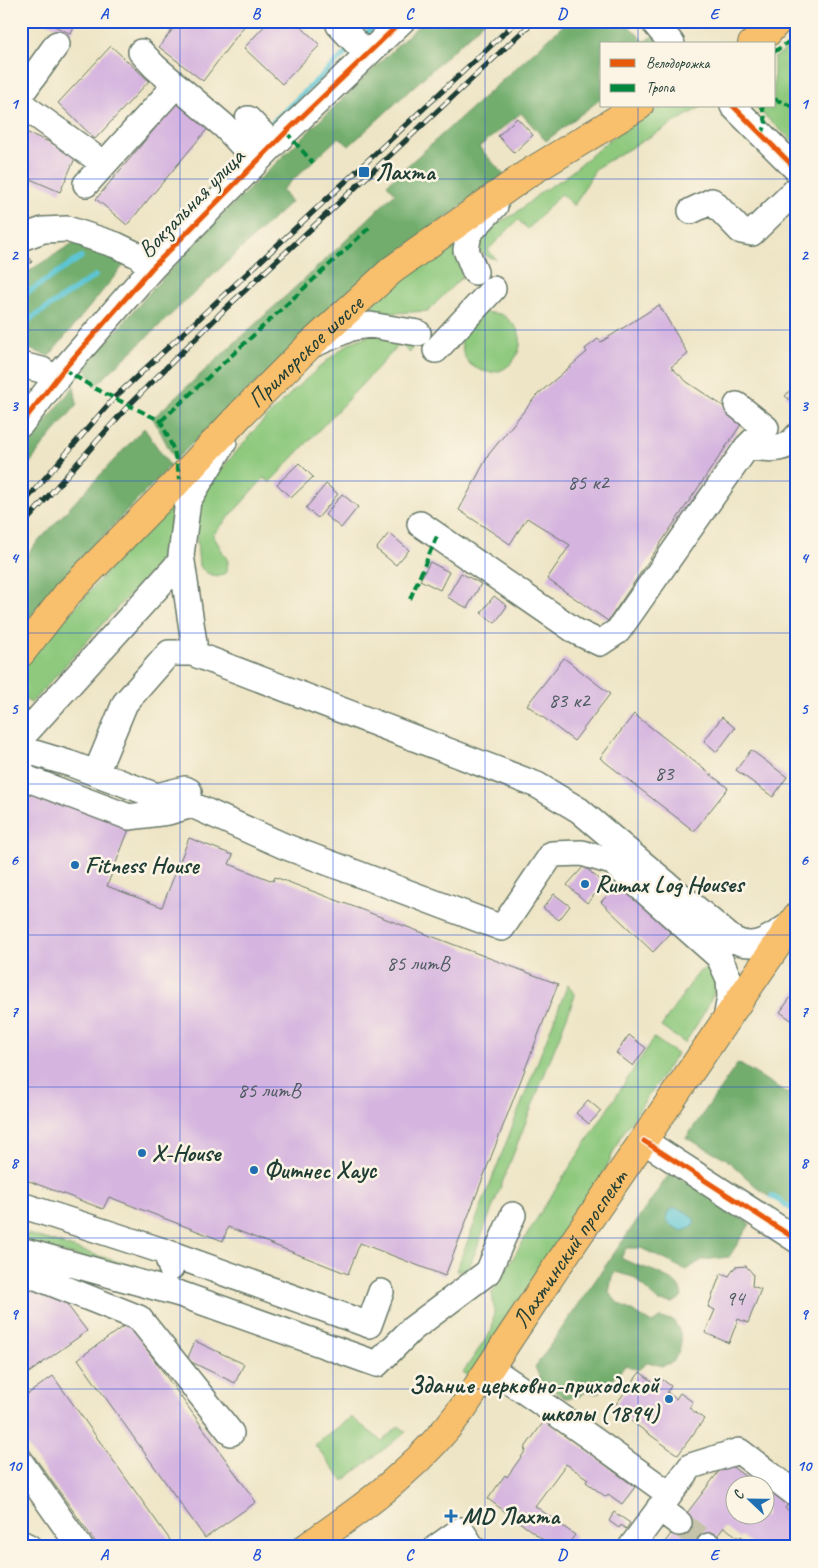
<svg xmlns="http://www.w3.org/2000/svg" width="818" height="1568" font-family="Caveat,sans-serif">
	<rect width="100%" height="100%" fill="#fcf5e5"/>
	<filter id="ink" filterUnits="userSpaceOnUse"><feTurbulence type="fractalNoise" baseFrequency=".02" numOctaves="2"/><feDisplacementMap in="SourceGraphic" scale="10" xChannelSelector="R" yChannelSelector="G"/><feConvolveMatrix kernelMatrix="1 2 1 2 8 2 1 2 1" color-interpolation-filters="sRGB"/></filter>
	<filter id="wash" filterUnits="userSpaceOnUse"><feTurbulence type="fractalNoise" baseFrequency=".0096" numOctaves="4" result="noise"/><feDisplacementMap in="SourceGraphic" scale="20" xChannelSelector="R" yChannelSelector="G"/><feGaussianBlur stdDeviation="1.12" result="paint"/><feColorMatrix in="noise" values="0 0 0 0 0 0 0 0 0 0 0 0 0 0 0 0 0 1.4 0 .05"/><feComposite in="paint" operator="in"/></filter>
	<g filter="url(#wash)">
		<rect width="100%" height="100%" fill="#eee5c6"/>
		<!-- green -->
		<path fill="#8ec97e" stroke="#568359" d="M795,43H797V145L754,106H774V58Z
			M663,106H703L596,168L574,206L561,194L528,229L518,220L488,250L496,259L488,257L479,251L478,238L495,224L515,214L541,192L564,178L620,131Z
			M456,239L462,277L428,311L376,314L370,311L372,304L381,291Z
			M484,312C489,313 495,313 500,314C504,315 507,318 510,321C535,341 510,382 480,370C463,363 462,352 461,335Z
			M377,333L414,341L410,353L400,344L270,482L264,478L213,535L228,561L227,572L217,577L207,573L199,566L196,529L199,510L207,488L219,472L259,425L295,389L330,358L351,342Z
			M167,507L172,511L167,553L31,703L21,697V669L162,509Z
			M706,969L714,972L719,977C713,1002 698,1022 685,1043L661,1027L693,980L700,971Z
			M568,984L575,996L469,1268L456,1271Z
			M654,1038L677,1054L621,1136L594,1194L470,1379L463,1372L492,1330L494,1311L492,1293L542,1210Z
			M29,1234L147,1271L153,1277L28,1243L22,1236Z
			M351,1417L382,1441L399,1426L406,1432L343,1481L315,1445Z"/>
		<!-- forest -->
		<path fill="#72ad6d" stroke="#487550" d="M423,21H485L349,146L339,137L282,190L291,202L95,386L85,367L158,283L215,222Z
			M568,21H624L645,42L654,35L661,44H602V98L546,141L521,113L479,147L504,175L373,271L175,460L153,418L338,248L395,193L387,184Z
			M81,238L128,260L49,356L21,346V276Z
			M74,386L77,405L48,439L21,475V453Z
			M144,428L170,466L58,583L21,628V563L33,547Z
			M738,1063L797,1099V1214L761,1191L725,1158L686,1138Z
			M670,1173L677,1176L750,1224L729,1257L702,1260L686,1270L641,1248H626L621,1258C637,1268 682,1274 682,1297L673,1303L659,1302L633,1277L615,1272L612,1277L609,1293L618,1303L652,1323L660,1318L673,1320C685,1337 683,1345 673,1362L662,1366L648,1362L638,1370L626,1365L598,1394L587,1391L578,1397L565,1398L542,1383L535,1367Z"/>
		<!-- water -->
		<path fill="#5bc6d6" stroke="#3d8285" d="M674,1208C684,1210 689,1213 695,1221L691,1228L682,1231L670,1225L666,1218L668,1212Z"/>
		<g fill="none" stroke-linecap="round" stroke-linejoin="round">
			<!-- stream -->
			<path stroke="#5bc6d6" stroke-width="5.5" d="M367,33L379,21
				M272,123L351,48
				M213,181L240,153
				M21,297L81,257
				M21,325L95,276
				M772,1196L797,1212"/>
		</g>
		<g id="blocks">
			<!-- building -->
			<path fill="#d5b4df" d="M44,21H77L71,34Z
				M179,21H248L203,81L159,47Z
				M269,21H295L320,45L282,84L244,48Z
				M111,46L149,81L95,139L58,103Z
				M178,101L209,127L127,225L96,199Z
				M517,118L533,135L514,153L498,136Z
				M21,130L77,154L60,192L21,175Z
				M27,254L32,262L21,269V257Z
				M659,305L688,354L671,367L687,382L744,420L608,621L547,579L570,545L527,518L510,544L459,510L489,454L537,395L587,352L585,349L598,339L601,342Z
				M797,382V406L785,396Z
				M299,463L313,477L291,498L277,484Z
				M326,484L338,494L318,518L306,508Z
				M342,494L358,507L341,528L325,515Z
				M389,533L409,550L396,565L376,549Z
				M430,562L449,572L440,590L420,580Z
				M461,573L481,584L467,608L447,597Z
				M494,596L507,606L495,623L481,613Z
				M564,658L610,694L574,741L527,705Z
				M634,714L728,788L694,831L600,758Z
				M722,717L735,728L717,752L704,741Z
				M751,750L787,777L773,797L736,770Z
				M28,784L131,824L107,886L162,907L189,838L233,855L229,864L273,881L275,877L558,984L445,1276L360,1243L348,1274L228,1227L223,1241L109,1197L103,1209L21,1178V802Z
				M584,866L604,884L587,903L567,885Z
				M619,883L671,933L653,952L601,902Z
				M554,894L570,906L559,920L543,908Z
				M797,989V1024L780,1012Z
				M629,1035L646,1048L633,1066L616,1053Z
				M588,1100L601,1111L589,1124L576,1113Z
				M746,1266L753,1274L752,1286L761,1289L748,1323L738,1319L729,1343L705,1333L715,1310L708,1307L721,1273L729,1276L735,1267Z
				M21,1280L56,1290L87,1331L23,1377L21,1374Z
				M128,1323L256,1502L205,1538L78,1359Z
				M195,1341L244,1364L235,1383L187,1360Z
				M640,1372L654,1383L659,1377L671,1386L667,1392L676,1399L680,1393L693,1402L689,1408L704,1419L678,1455L613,1408Z
				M53,1376L175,1547H99L21,1438V1399Z
				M545,1420L635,1487L622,1504L608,1494L606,1497L586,1482L588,1479L566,1464L535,1506L575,1535L566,1547H553L488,1499L505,1475L507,1477L526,1450L524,1449Z
				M726,1462L755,1484L758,1480L765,1486H736V1516H766V1486L789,1503L785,1508L797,1516V1547H756L741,1536L739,1538L724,1527L709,1547H661Z
				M614,1512L630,1523L626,1529L621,1525L619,1528L609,1521Z"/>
		</g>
	</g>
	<g filter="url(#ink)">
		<use href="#blocks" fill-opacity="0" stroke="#677867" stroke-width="1"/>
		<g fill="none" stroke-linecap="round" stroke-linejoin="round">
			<!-- minor-tunnel -->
			<path stroke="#c5c3a9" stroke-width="25" stroke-dasharray="25 12" stroke-linecap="butt" d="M679,1523L709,1546"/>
			<!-- minor casing -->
			<g stroke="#677867" stroke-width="28">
				<path id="minor" d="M653,21L672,44
					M339,25L367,54
					M141,52L155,67L224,126L257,161
					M21,94L57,44
					M21,104L104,164
					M733,106L797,170
					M248,119L273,145
					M86,184L176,85
					M691,211L712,201L741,231L752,233L797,189
					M21,238L43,230L67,229L116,245L137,255L152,268
					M475,272L466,250L469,233L495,206
					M317,343L351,328L370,325L418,333
					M436,350L493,289
					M21,365L42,370L56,380
					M21,424L64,369L152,268L286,132L402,21
					M747,447C766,448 784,454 797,436
					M420,524L577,632L600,643L618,631L747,447L766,428L737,405
					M192,653L194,643L181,555L188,501L224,442
					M21,738L181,561
					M21,749L71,764L157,796L185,789L189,791
					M21,773L28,779L129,817L168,812L192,805L284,846L502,928L552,854L582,853L612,862L719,957L729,979L730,997L726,1019
					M96,773L125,703L169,653H192L537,785L579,810L731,938C754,953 771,937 791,924
					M644,1141L797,1240
					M21,1205L166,1252L171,1268
					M21,1250L180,1294L377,1364L412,1329L488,1272L513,1215
					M166,1252L369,1325L381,1292
					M21,1271L139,1318L231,1433
					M490,1368C551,1409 610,1451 669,1494
					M21,1463L80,1547
					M659,1508L679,1523
					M21,1543L29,1547
					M709,1546L710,1547
					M437,1547L461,1530L472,1547
					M631,1547L691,1466L739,1451L797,1495"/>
			</g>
			<!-- major casing -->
			<g stroke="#677867" stroke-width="30">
				<g id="major">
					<path d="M752,44L767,33L778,21"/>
					<path id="s1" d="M21,653L68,593L180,479L241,414L308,347L392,270L527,174L639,106"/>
					<path id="s2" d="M307,1547C339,1524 372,1502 401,1475C424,1455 445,1432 463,1408L558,1265L797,916"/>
				</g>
			</g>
			<!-- minor -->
			<use href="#minor" stroke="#fff" stroke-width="25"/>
			<!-- major -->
			<use href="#major" stroke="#f8bf6c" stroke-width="28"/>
			<!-- rail casing -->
			<g stroke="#1f3d34" stroke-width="5.5">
				<path id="rail" d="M21,506L114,398L517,21
					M21,527L129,405L225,309L534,21"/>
			</g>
			<!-- rail -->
			<use href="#rail" stroke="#fcf5e5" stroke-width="4" stroke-dasharray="11" stroke-linecap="butt"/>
			<!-- quiet -->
			<path stroke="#00873e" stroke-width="4" stroke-dasharray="8 4" stroke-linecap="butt" d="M774,52L797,36
				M774,99L797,108
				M286,132L313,163
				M762,135L766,123L762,106
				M64,369L94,388L161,421L174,451L180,479
				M161,421L370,227
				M410,599L437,536"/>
			<!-- cycleway casing -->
			<g stroke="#fcf5e5" stroke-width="8">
				<path id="cycleway" d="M733,106L797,170
					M21,424L64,369L152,268L286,132L402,21
					M644,1141L797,1240"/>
			</g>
			<!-- cycleway -->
			<use href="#cycleway" stroke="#e8590c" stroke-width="5"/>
		</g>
	</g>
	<!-- grid -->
	<path fill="none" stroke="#1d4ed8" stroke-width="1" stroke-opacity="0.55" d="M180,21V1547M333,21V1547M485,21V1547M638,21V44M638,106V1547M21,179H797M21,330H797M21,481H797M21,633H797M21,784H797M21,935H797M21,1087H797M21,1238H797M21,1389H797"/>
	<!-- markers -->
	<g fill="#1f6fb2" stroke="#fcf5e5" stroke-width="2">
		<rect x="358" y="166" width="12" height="12" rx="2.5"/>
		<circle cx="75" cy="865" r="5"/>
		<circle cx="585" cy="884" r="5"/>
		<circle cx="142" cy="1153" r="5"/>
		<circle cx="254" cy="1170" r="5"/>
		<circle cx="669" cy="1399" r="5"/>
		<path d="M448.5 1508.5h5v5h5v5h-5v5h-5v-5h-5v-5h5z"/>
	</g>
	<g text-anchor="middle" stroke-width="5" stroke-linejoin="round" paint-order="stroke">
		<!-- number labels -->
		<g font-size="21" fill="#4c5b5f">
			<text x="588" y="489">85 к2</text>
			<text x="569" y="707">83 к2</text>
			<text x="664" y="780">83</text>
			<text x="418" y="970">85 литВ</text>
			<text x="269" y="1097">85 литВ</text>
			<text x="735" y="1305">94</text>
		</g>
		<!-- poi labels -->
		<g font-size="24" font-weight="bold" fill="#1f3d34" stroke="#fcf5e5" text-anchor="start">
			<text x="375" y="180">Лахта</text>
			<text x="85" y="873">Fitness House</text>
			<text x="595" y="892">Rumax Log Houses</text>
			<text x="152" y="1161">X-House</text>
			<text x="264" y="1178">Фитнес Хаус</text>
			<text x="659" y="1393" text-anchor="end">Здание церковно-приходской<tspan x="659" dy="28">школы (1894)</tspan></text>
			<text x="462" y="1524">MD Лахта</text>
		</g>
		<!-- street labels -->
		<g font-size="24" fill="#1f3d34" stroke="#fcf5e5">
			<text transform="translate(191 203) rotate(-46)" y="8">Вокзальная улица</text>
			<text dy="8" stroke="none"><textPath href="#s1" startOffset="415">Приморское шоссе</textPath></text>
			<text dy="8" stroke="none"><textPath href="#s2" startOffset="402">Лахтинский проспект</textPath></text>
		</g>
	</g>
	<!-- margin -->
	<rect width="818" height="1568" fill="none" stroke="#fcf5e5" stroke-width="55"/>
	<!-- legend -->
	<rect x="600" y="42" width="175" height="65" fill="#fcf5e5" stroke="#a4ab9e"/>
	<rect x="610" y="59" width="25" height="8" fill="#e8590c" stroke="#a4ab9e"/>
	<text x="646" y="68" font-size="15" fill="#1f3d34">Велодорожка</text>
	<rect x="610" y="84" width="25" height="8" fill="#00873e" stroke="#a4ab9e"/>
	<text x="646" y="92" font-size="15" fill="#1f3d34">Тропа</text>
	<!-- north arrow -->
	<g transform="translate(750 1500) rotate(292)"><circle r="24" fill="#fcf5e5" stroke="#a4ab9e"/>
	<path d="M0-4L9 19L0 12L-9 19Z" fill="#1f6fb2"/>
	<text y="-8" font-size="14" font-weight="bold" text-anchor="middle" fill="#1f3d34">С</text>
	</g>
	<rect x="28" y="28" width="762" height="1512" fill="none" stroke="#1d4ed8" stroke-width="2"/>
	<g font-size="16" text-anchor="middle" font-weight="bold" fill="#1d4ed8">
		<text x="104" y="19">A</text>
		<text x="256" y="19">B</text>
		<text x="409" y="19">C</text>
		<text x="562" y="19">D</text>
		<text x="714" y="19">E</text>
		<text x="14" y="109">1</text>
		<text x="804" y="109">1</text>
		<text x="14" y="260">2</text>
		<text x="804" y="260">2</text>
		<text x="14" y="411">3</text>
		<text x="804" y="411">3</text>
		<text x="14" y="563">4</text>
		<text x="804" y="563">4</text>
		<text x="14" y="714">5</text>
		<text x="804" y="714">5</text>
		<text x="14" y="865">6</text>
		<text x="804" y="865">6</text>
		<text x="14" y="1017">7</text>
		<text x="804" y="1017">7</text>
		<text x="14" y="1168">8</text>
		<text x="804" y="1168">8</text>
		<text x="14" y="1319">9</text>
		<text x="804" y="1319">9</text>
		<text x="14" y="1471">10</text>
		<text x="804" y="1471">10</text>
		<text x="104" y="1560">A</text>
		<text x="256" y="1560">B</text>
		<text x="409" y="1560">C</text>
		<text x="562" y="1560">D</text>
		<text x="714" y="1560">E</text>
	</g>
</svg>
